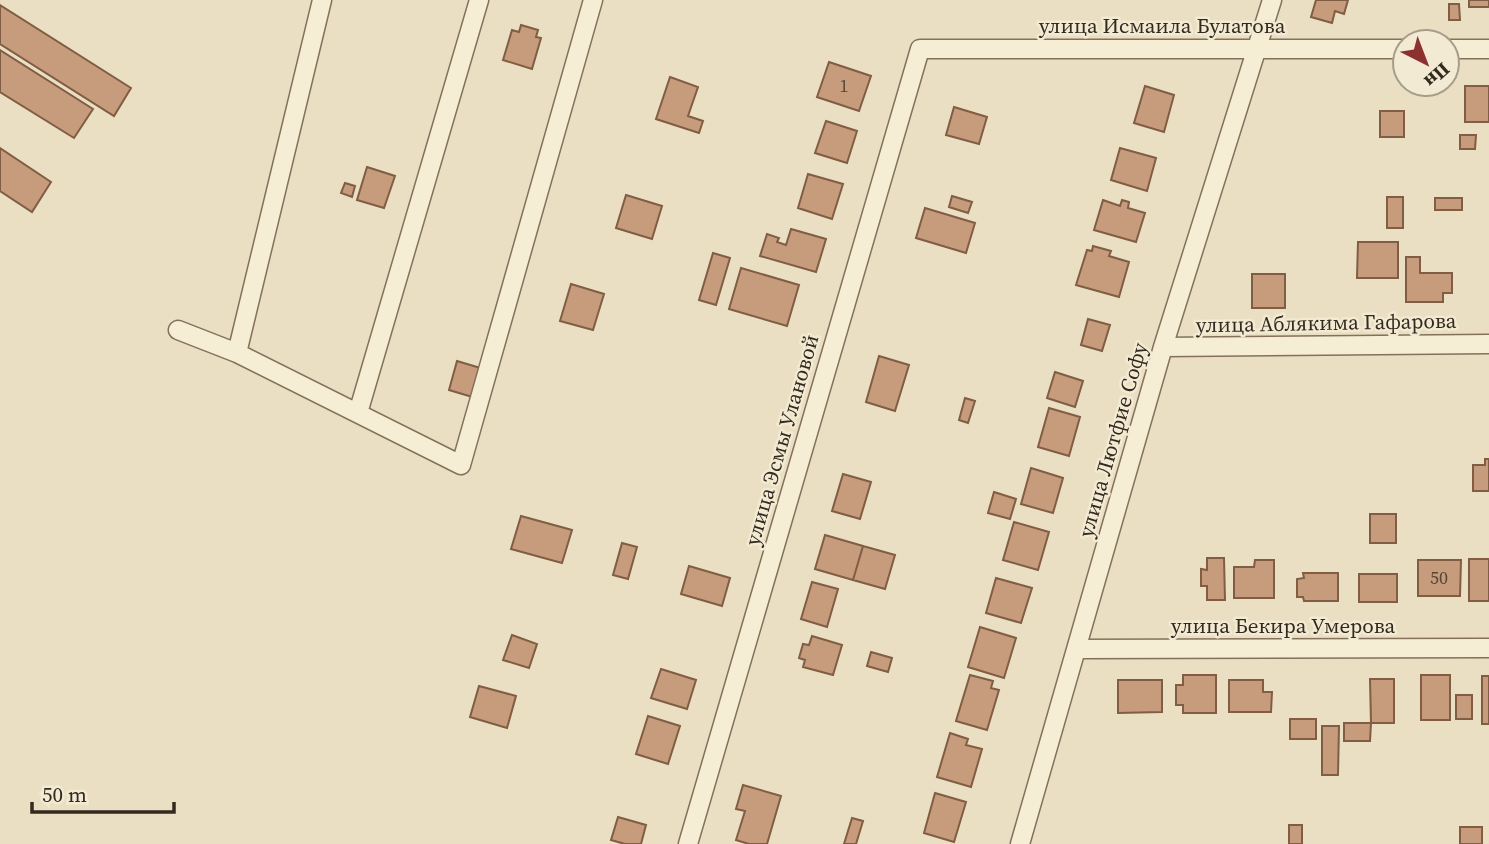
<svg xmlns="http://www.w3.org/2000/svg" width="1489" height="844" font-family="'Source Serif 4',serif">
	<rect width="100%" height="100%" fill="#eadfc3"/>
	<!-- building -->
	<path fill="#c69c7c" stroke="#805d43" stroke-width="2" d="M1316,0H1348L1344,14L1335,11L1332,23L1311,17Z
		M1469,0H1489V7H1469Z
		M1449,4H1459L1460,20H1449Z
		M0,5L131,88L114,116L0,44Z
		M521,25L538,30L536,37L541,38L532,69L503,60L512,30L519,32Z
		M0,50L93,109L74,138L0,92Z
		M829,62L871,76L859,111L817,97Z
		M670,77L698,87L688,116L703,121L699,133L656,119Z
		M1145,86L1174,95L1164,132L1134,123Z
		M1465,86H1489V122H1465Z
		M954,107L987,117L979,144L946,135Z
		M1380,111H1404V137H1380Z
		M826,121L857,131L847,163L815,153Z
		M1460,135H1476L1475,149H1460Z
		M0,148L51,182L32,212L0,191Z
		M1120,148L1156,158L1147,191L1111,180Z
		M367,167L395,176L384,208L357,200Z
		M808,174L843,184L832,219L798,208Z
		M345,183L355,186L352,197L341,193Z
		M626,195L662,206L652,239L616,228Z
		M952,196L972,202L968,213L949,207Z
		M1387,197H1403V228H1387Z
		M1435,198H1462V210H1435Z
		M1103,200L1120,206L1122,200L1129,202L1128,208L1145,213L1136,242L1094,230Z
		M925,208L975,223L966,253L916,238Z
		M791,229L826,239L816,272L760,256L767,234L779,238L777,242L786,245Z
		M1358,242H1398V278H1357Z
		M1093,246L1111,251L1109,256L1129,262L1119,297L1076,285L1087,250L1092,251Z
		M713,253L730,258L716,305L699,300Z
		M1406,257H1420V273H1452V293H1443V302H1406Z
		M741,268L799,285L787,326L729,309Z
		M1252,274H1285V308H1252Z
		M571,284L604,294L593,330L560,321Z
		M1088,319L1110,325L1102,351L1081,345Z
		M879,356L909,365L895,411L866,402Z
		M457,361L487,370L479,399L449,390Z
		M1055,372L1083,381L1075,407L1047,398Z
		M965,398L975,401L968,423L959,420Z
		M1049,408L1080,417L1069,456L1038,447Z
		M1485,459H1489V491H1473V465H1485Z
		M1031,468L1063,478L1053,513L1021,504Z
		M843,474L871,482L860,519L832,511Z
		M994,492L1016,499L1010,519L988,513Z
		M1370,514H1396V543H1370Z
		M521,516L572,530L562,563L511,549Z
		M1014,522L1049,532L1038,570L1003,560Z
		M825,535L863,546L853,580L815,569Z
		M622,543L637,547L628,579L613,575Z
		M863,546L895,555L885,589L853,580Z
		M1207,558H1224L1225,600H1207V586H1201V569L1207,570Z
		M1469,559H1489V601H1469Z
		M1255,560H1274V598H1234V567H1254Z
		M1418,560H1461L1460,596H1418Z
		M689,566L730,578L722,606L681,594Z
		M1303,573H1338V601H1304L1303,597H1297V579L1304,578Z
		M1359,574H1397V602H1359Z
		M996,578L1032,588L1021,623L986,613Z
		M812,582L838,589L827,627L801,619Z
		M980,627L1016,638L1004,678L968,667Z
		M512,635L537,644L529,668L503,660Z
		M812,636L842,645L833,675L803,667L805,660L799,658L803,644L809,645Z
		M871,652L892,658L888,672L867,666Z
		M661,669L696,680L687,709L651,698Z
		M970,675L993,681L991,688L999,690L987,730L956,721Z
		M1183,675H1216V713H1183V705H1176V685H1183Z
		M1421,675H1450V720H1421Z
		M1482,676H1489V724H1482Z
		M1370,679H1394V723H1371Z
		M1118,680H1162V712L1118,713Z
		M1229,680H1263V692H1272L1271,712H1229Z
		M479,686L516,696L507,728L470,717Z
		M1456,695H1472V719H1456Z
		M648,716L680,726L668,764L636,754Z
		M1290,719H1316V739H1290Z
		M1344,723H1371L1370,741H1344Z
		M1322,726H1339L1338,775H1322Z
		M950,733L968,739L966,745L982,749L971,787L937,777Z
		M743,785L781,796L767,844H749L736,840L745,811L736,809Z
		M935,793L966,802L954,842L924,833Z
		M618,817L646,825L641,844H625L611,840Z
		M852,818L863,821L856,844H844Z
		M1289,825H1302V844H1289Z
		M1460,827H1482V844H1460Z"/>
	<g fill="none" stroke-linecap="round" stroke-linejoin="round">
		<!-- minor casing -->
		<g stroke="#83715b" stroke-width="21">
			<path id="minor" d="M1447,49H1489
				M178,330L237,353L461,465L593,0
				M1163,347L1489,344
				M237,353L322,0
				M358,413L479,0
				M1077,649L1489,648
				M688,844L920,49H1405
				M1020,844L1163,347L1272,0"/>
		</g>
		<!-- minor -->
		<use href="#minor" stroke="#f6edd5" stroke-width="18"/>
	</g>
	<g text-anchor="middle" stroke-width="5" stroke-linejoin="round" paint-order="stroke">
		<!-- number labels -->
		<g font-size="18" fill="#584636">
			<text x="844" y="92">1</text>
			<text x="1439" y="584">50</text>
		</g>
		<!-- street labels -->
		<g font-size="21" fill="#34291e" stroke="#f2ead2">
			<text x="1162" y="33">улица Исмаила Булатова</text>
			<text transform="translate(1326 323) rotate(-1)" y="7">улица Аблякима Гафарова</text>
			<text transform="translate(782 440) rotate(-74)" y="7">улица Эсмы Улановой</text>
			<text transform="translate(1113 440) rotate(-74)" y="7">улица Лютфие Софу</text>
			<text x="1283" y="633">улица Бекира Умерова</text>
		</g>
	</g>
	<!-- north arrow -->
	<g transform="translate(1426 63) rotate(138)"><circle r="33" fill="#f2ead2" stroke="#a69d8a" stroke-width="2"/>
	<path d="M0-5L12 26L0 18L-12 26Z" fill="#8d3130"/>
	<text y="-10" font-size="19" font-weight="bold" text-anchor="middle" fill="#34291e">Пн</text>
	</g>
	<!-- scale -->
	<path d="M32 802v10h142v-10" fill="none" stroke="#34291e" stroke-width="3.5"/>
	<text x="42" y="802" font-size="21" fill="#34291e" stroke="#f2ead2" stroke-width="5" paint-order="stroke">50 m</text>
</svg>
